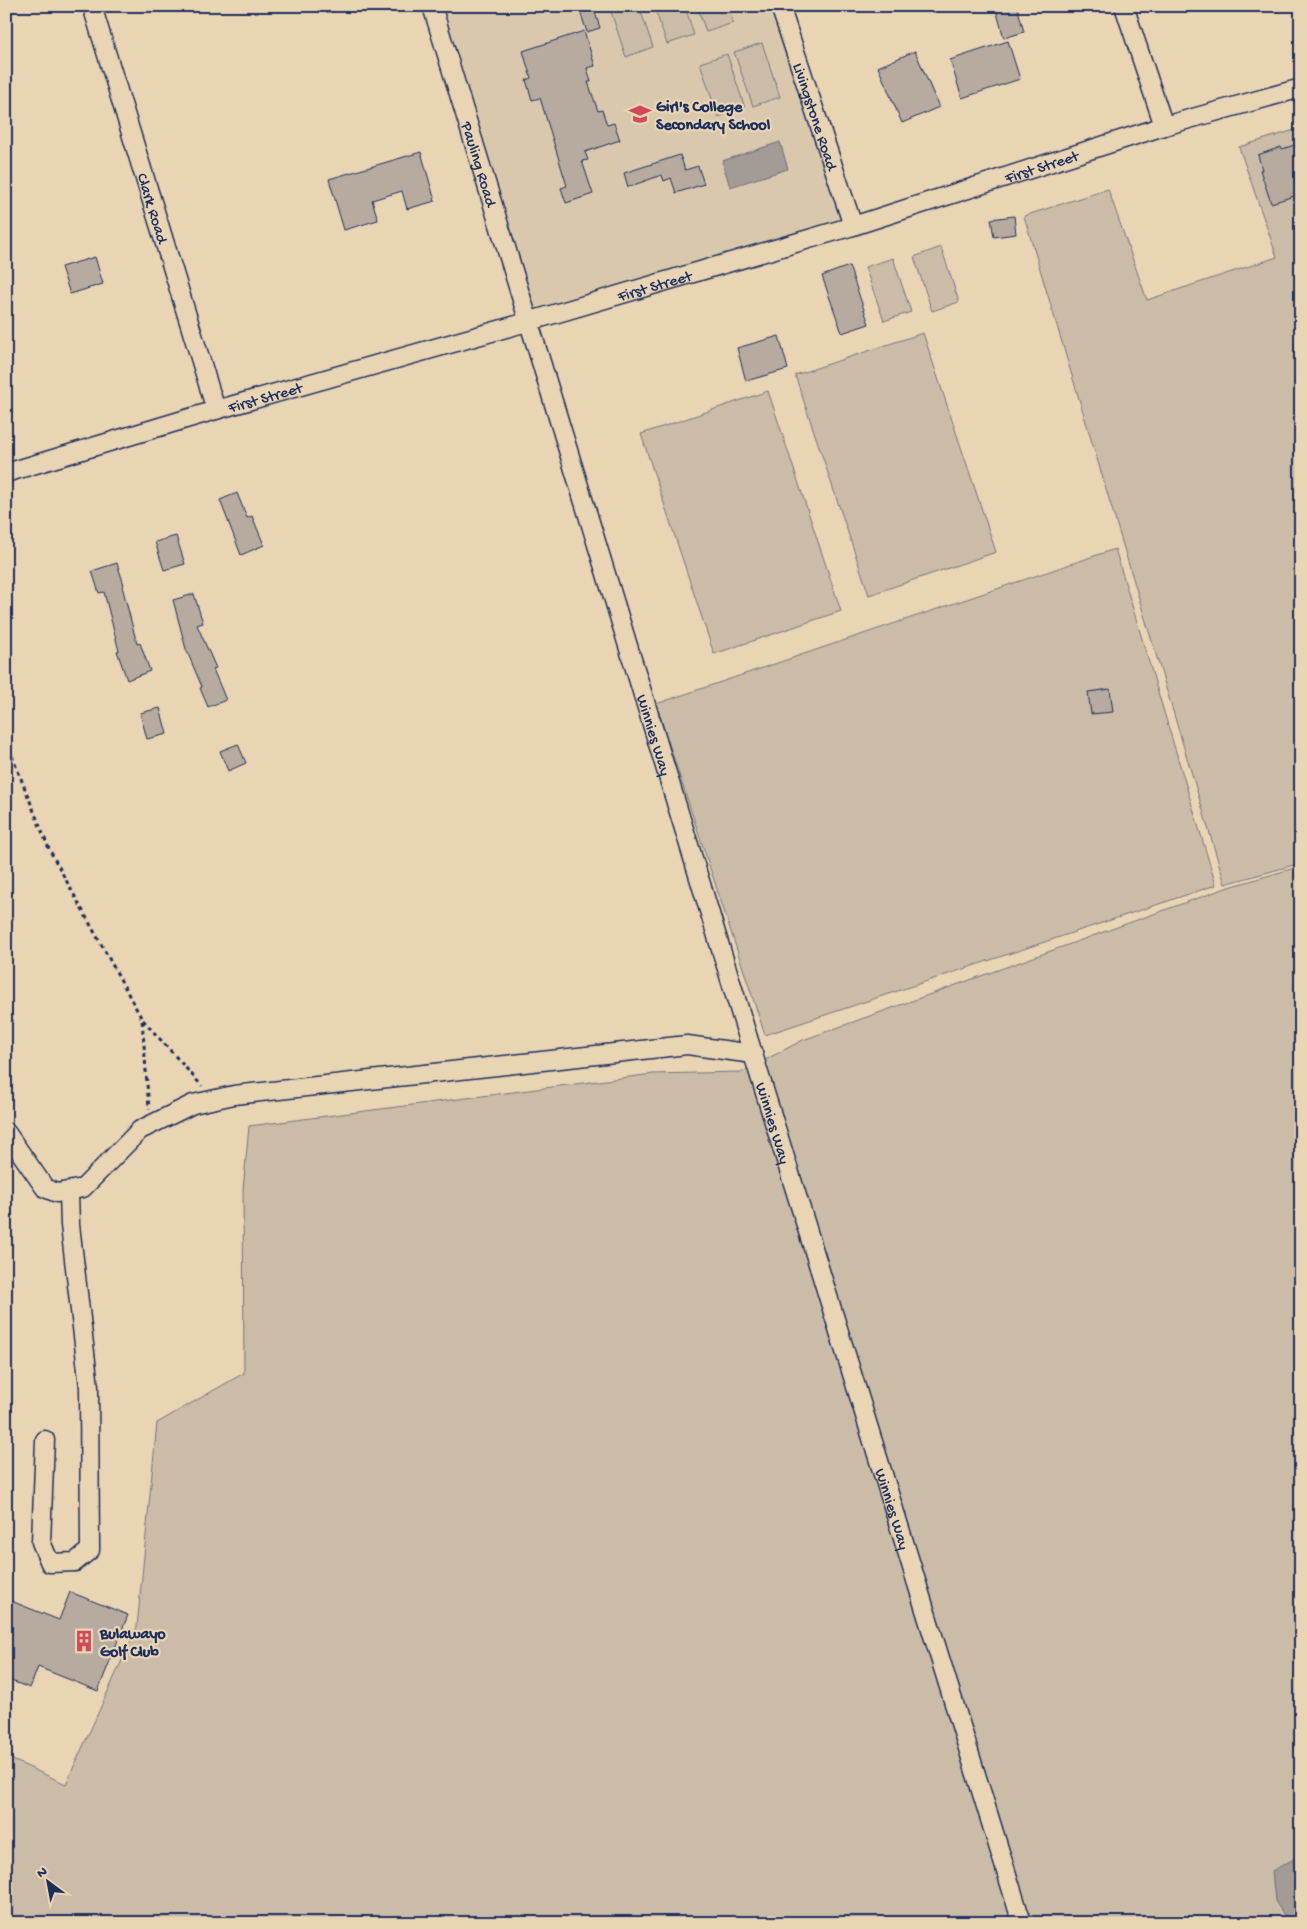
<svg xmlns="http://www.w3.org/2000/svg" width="1307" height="1929" font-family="'Gochi Hand',sans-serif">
	<rect width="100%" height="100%" fill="#e9d4b3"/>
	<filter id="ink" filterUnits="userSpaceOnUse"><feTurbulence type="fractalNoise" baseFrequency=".02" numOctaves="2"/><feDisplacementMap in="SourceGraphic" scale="10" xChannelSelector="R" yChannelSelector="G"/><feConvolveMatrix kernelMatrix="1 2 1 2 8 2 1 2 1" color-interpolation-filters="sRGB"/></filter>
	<g filter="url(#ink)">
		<!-- built -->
		<path fill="#dac8ad" d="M439,6H773L845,221L532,312Z"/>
		<!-- green -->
		<path fill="#cbbca7" stroke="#737682" d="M609,6H639L653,47L626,57Z
			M654,6H685L694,35L667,44Z
			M697,6H728L733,23L706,32Z
			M762,43L780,97L753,106L734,52Z
			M727,54L745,108L718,117L700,63Z
			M1301,128V863L1225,884L1024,216L1108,189L1147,300L1277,257L1239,147Z
			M941,247L959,302L932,311L914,257Z
			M893,258L911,312L884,321L865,267Z
			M923,333L996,552L869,595L795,375Z
			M768,391L841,611L714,654L641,434Z
			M1115,549L1216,885L765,1035L656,704Z
			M1301,866V1923H6V1757L66,1784L137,1627L157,1423L244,1373L243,1190L249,1126L653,1074L742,1072L803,1040L1226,888Z"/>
		<!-- water -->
		<path fill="#a29b96" stroke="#6c7080" d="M780,142L788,169L730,187L722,161Z
			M1301,1855V1923H1288V1921L1275,1901L1272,1871Z"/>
		<!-- building -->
		<path fill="#b6ab9e" stroke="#1b2f5e" d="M578,6H593L600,28L587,32Z
			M995,6H1017L1024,32L1004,38Z
			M584,31L595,66L587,68L591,82H588L598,111L602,110L607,125L614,123L620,140L585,152L588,160L582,161L593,194L566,203L561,188L567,186L540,98L532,100L526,80L531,78L523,51Z
			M1008,41L1020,79L962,98L950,60Z
			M915,51L939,107L902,123L878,67Z
			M1301,143V194L1271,203L1260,170H1262L1258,155L1281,147L1282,149Z
			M421,152L435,201L407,209L402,191L372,200L378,220L344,230L329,179Z
			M680,155L685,170L698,166L704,184L676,193L671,178L664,181L662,175L628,187L624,173Z
			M1014,216L1016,234L994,237L991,219Z
			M95,257L103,284L70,294L61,267Z
			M849,266L869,324L842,333L822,276Z
			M779,336L788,369L746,381L737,348Z
			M237,493L247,518L252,516L264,545L241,555L220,500Z
			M176,536L185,564L164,570L155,542Z
			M117,563L124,585L122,586L137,644L140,643L150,671L127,680L117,651H119L104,592L99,593L92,571Z
			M194,594L203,623L197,625L216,668L213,669L226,700L208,707L200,688L202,687L186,649L173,600Z
			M1110,689L1113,712L1091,714L1088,692Z
			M160,708L167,734L147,739L140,713Z
			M238,744L246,763L228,771L220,751Z
			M70,1592L128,1615L98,1691L38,1667L30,1688L6,1679V1599L59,1620Z"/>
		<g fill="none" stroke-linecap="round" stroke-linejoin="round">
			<!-- street casing -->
			<g stroke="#1b2f5e" stroke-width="21">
				<g id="street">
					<path id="s1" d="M92,6L216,410"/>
					<path id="s2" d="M432,6L753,1054L1022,1923"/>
					<path id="s3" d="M780,6L853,226"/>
					<path d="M1124,6L1164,126"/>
					<path id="s4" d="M6,473L216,410L527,322L853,226L1164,126L1301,88"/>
					<path d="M6,1132L45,1188L57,1193L83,1188L140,1130L193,1104L234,1095L687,1045L753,1054"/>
					<path d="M45,1440L41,1542L50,1563L75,1562L90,1550L89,1387L70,1225L69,1192"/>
				</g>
			</g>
			<!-- path -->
			<path stroke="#1b2f5e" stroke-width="3" stroke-dasharray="4 4" stroke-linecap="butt" d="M6,741L49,849L142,1019L149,1109
				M143,1020L202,1086"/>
			<!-- street -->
			<use href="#street" stroke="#e9d4b3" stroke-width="18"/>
		</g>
	</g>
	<!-- icons -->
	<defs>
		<g id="university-bare" transform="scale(1.725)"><path d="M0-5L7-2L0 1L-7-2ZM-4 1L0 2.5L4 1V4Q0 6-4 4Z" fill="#d1495b" stroke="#e9d4b3" stroke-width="2.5" paint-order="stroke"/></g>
		<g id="building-bare" transform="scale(1.725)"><path d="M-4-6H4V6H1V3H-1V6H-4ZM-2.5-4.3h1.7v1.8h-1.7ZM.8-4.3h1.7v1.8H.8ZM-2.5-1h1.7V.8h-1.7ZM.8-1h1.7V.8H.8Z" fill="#d1495b" stroke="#e9d4b3" stroke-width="2.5" paint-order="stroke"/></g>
	</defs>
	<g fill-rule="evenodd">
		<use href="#university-bare" x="640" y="114"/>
		<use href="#building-bare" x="84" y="1641"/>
	</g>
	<g text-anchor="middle" stroke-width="4.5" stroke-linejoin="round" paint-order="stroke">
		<!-- poi labels -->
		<g font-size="16" font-weight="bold" fill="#1b2f5e" stroke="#e9d4b3" text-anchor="start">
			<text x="656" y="111">Girl's College<tspan x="656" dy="18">Secondary School</tspan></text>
			<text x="100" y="1638">Bulawayo<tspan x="100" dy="18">Golf Club</tspan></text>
		</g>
		<!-- street labels -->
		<g font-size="16" fill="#1b2f5e" stroke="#e9d4b3">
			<text dy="6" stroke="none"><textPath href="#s3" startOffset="116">Livingstone Road</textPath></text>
			<text dy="6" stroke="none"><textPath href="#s2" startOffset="165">Pauling Road</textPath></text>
			<text dy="6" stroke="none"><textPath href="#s4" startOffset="1080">First Street</textPath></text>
			<text dy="6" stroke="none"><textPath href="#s1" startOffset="211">Clark Road</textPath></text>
			<text dy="6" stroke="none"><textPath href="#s4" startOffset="675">First Street</textPath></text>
			<text dy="6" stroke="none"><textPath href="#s4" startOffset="270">First Street</textPath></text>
			<text dy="6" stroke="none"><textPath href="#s2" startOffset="762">Winnies Way</textPath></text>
			<text dy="6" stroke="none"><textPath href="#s2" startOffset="1168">Winnies Way</textPath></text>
			<text dy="6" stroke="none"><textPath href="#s2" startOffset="1572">Winnies Way</textPath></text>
		</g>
	</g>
	<!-- margin -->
	<rect width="1307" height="1929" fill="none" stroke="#e9d4b3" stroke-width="25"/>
	<rect x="12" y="12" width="1282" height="1904" fill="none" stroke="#1b2f5e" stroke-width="2" filter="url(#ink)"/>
	<!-- north arrow -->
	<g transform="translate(48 1882) rotate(328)" stroke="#e9d4b3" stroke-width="4" paint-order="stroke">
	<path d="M0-4L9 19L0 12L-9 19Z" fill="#1b2f5e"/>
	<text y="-8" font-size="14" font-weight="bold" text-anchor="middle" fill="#1b2f5e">N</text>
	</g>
</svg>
